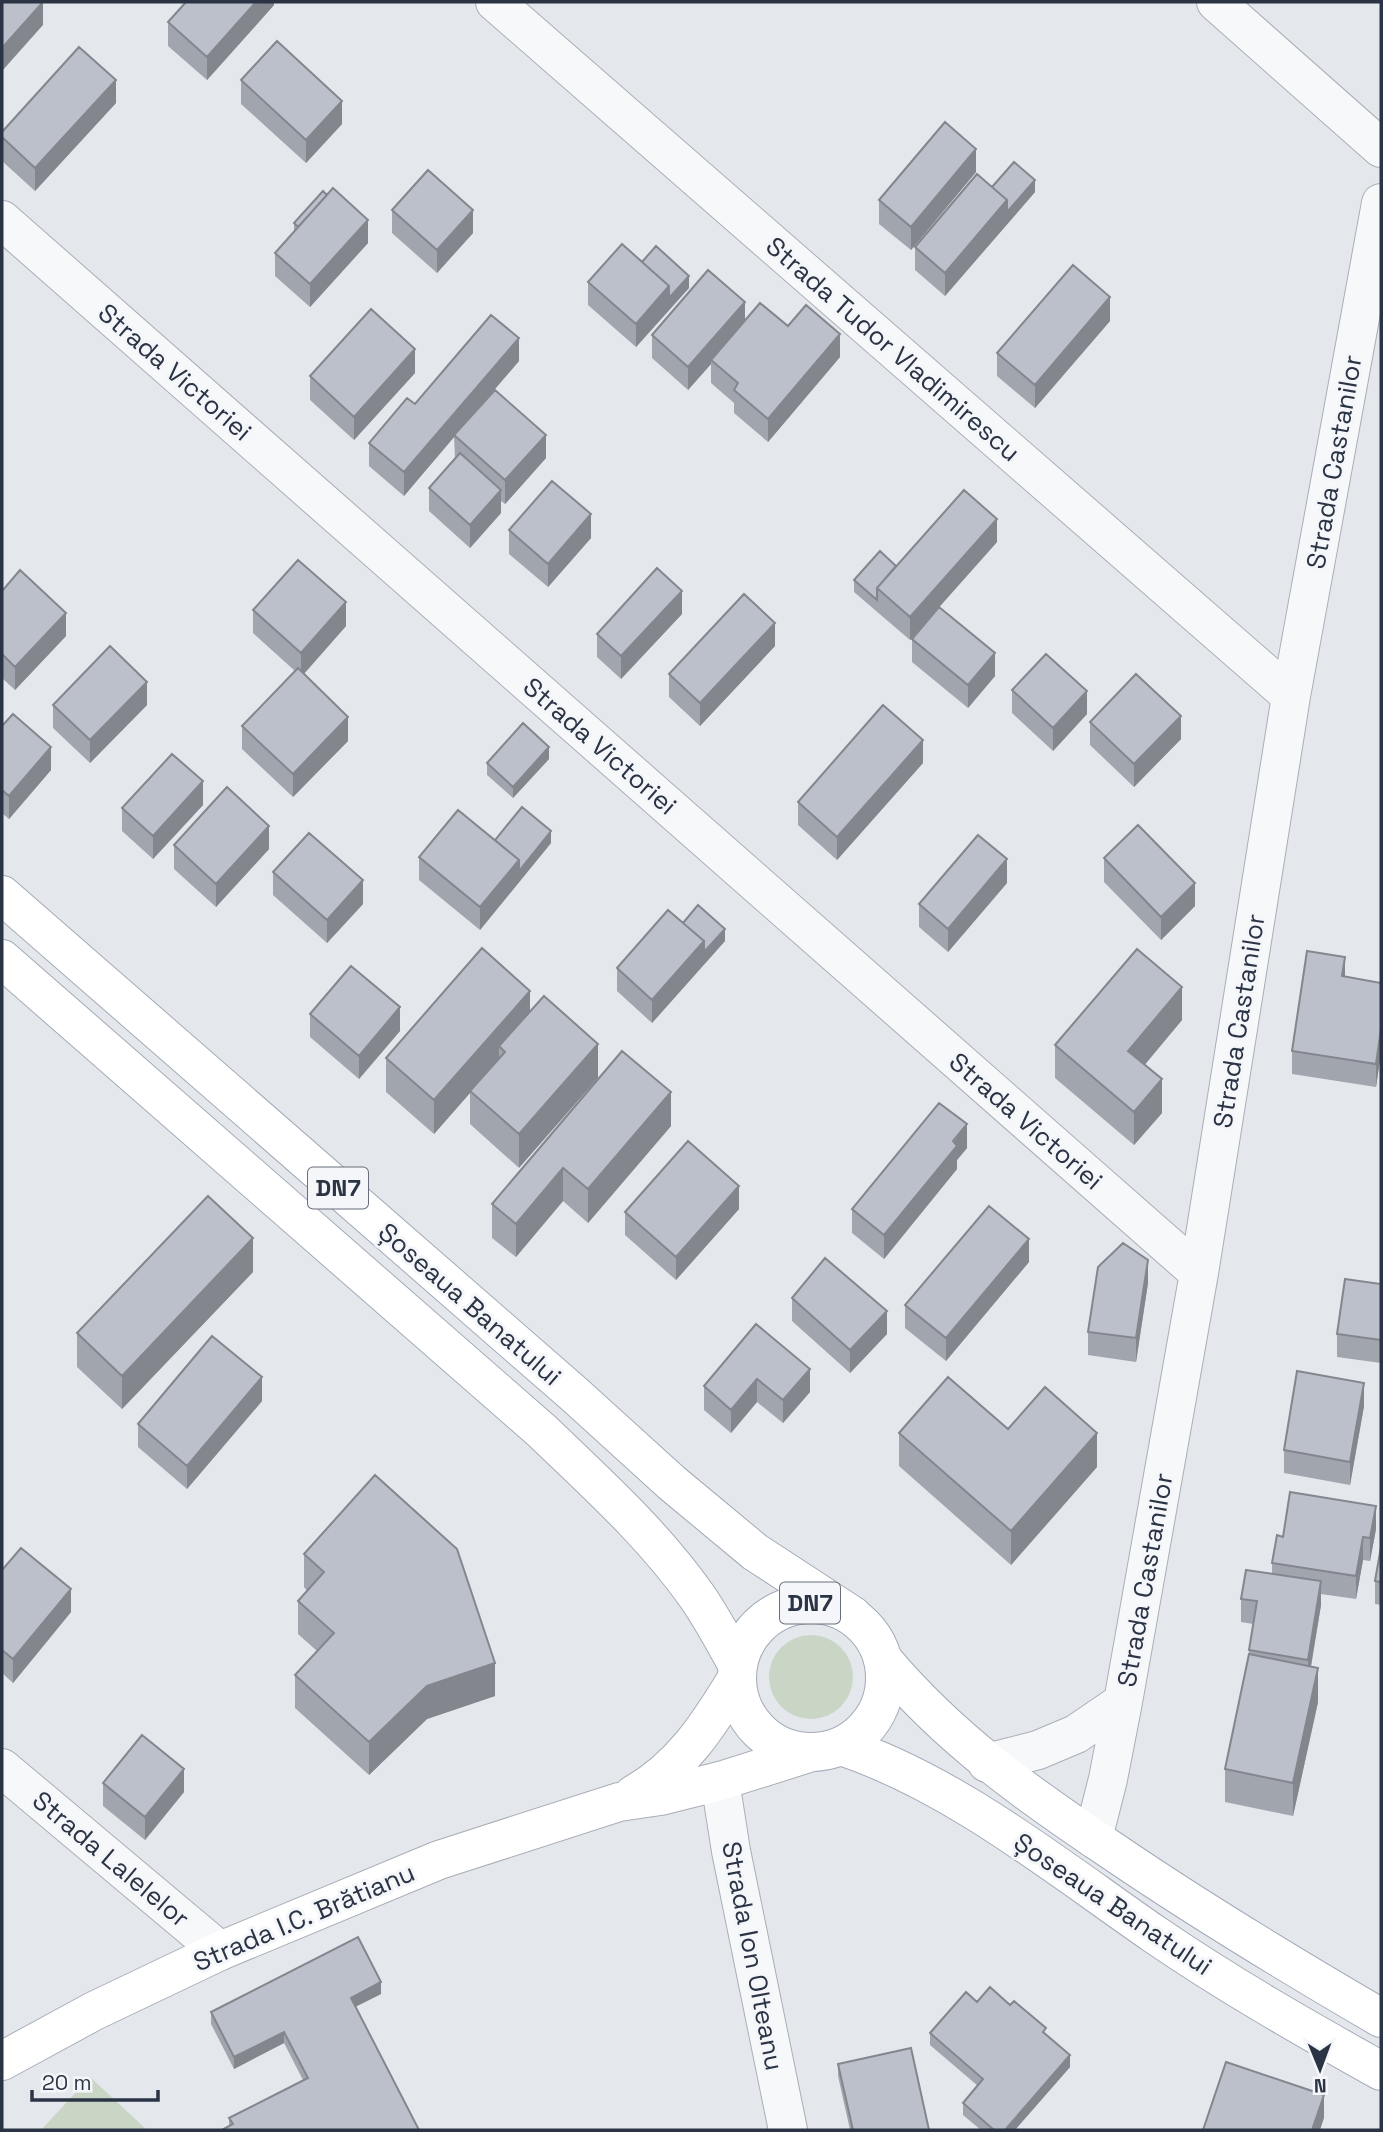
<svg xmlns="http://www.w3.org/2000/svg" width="1383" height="2132" font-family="'Space Grotesk',sans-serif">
	<rect width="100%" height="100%" fill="#e4e7ec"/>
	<!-- green -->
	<path fill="#c9d6c5" d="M769 1677a42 42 0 1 1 84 0a42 42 0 1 1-84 0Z
		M90,2077L147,2130H41Z"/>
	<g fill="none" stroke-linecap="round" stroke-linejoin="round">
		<!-- minor casing -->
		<g stroke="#a9aeb7" stroke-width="40">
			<path id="minor" d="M495,2L1291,696
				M1216,2L1381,148
				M2,220L1199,1273
				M987,1763L1038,1750L1076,1734L1123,1702
				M2,1768L220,1951
				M720,1781L731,1851L788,2130
				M1093,1838L1108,1779L1123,1702L1199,1273L1291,696L1381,203"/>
		</g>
		<!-- secondary casing -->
		<g stroke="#a9aeb7" stroke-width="40">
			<path id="secondary" d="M633,1795C681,1768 708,1726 736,1680
				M2,2061L94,2011L220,1951L439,1860L619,1802L660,1796L720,1781L812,1752"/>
		</g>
		<!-- primary casing -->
		<g stroke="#a3abb8" stroke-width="40">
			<path id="primary" d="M2,895L574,1394L672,1483L755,1552L853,1616
				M2,959L542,1431C596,1483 652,1533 696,1595C711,1616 724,1641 737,1664
				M737 1678a74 74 0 1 1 148 0a74 74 0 1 1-148 0Z
				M884,1661C950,1739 1027,1794 1111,1850C1199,1910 1290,1965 1381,2018
				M841,1746C953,1783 1057,1867 1154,1934C1227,1984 1304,2028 1381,2071"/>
		</g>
		<!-- minor -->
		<use href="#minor" stroke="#f7f8fa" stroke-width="38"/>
		<!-- secondary -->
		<use href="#secondary" stroke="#fff" stroke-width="38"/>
		<!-- primary -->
		<use href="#primary" stroke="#fff" stroke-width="38"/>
	</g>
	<!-- wall -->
	<path fill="#a1a5ae" d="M274,2V5L207,80L168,46V22Z
		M241,80L342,124L306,163L241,104Z
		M116,103L35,191L2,161V132Z
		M976,172L911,250L879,224V200Z
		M992,187L1035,192L945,296L915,270V247Z
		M392,210L473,233L437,273L392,233Z
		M294,223L368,243L310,307L275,276V253L294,232Z
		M642,262L689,288L636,347L588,305V282Z
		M745,321L788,326L840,357L768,442L734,413V403L711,383V364L688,390L652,358V335Z
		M1110,321L1035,408L997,376V353Z
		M519,361L471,416L546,458L505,504L501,501V513L470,548L429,511V488L455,459L454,436L404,496L369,466V443L415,404Z
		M415,373L354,440L310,400V376Z
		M509,530L591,538L548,587L509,554Z
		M997,542L939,607L995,676L968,708L912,662V639L932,615L910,640L854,592V580L896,566Z
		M2,591L66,636L15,690L2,678Z
		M253,610L346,626L304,674L348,741L293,797L242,749V726L295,671L253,633Z
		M682,614L621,679L597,657V634Z
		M775,646L700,726L669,697V674Z
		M1012,690L1087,714L1053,751L1012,713Z
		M53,705H147L90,763L53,728Z
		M1090,722L1181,739L1134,787L1090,745Z
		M2,726L51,770L9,819L2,813Z
		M549,759L513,798L487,775V763Z
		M923,763L837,860L798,825V802Z
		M203,805L153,859L122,831V808Z
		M495,840L551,843L480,930L419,880V857Z
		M174,845L269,849L216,907L174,869Z
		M1104,858L1195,906L1161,940L1104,882Z
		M273,872L363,904L327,943L273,895Z
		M1007,883L948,952L919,927V904Z
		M683,923L725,941L652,1023L617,991V968Z
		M1381,983V1053L1376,1087L1292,1074V1051Z
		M530,991L519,1168L470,1124V1093L434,1134L386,1092V1058Z
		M310,1014L400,1031L359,1079L310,1037Z
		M1182,1020L1144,1065L1162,1113L1134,1145L1055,1078V1045Z
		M671,1092V1126L588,1223L563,1201L516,1257L492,1238V1204Z
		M967,1148L957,1160V1169L884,1259L852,1233V1209Z
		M739,1209L676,1280L625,1235V1212Z
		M1029,1262L946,1361L905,1328V1305Z
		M253,1272L122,1409L77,1367V1333Z
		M1148,1283L1136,1362L1088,1355V1332Z
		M1381,1284V1363L1337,1357V1334Z
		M792,1298L887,1334L850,1373L792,1321Z
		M756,1324L810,1392L783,1423L757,1402L731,1433L704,1410V1386Z
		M262,1401L187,1489L138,1447V1424Z
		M1364,1406L1350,1485L1284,1473V1450Z
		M1008,1429L1097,1467L1011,1565L899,1466V1433Z
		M1376,1529L1370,1561L1363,1560L1356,1599L1321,1594V1605L1311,1667L1318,1702L1293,1816L1225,1802V1769L1249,1657V1650L1253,1624L1241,1622V1599L1272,1574V1563L1283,1537Z
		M1381,1547V1605L1375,1604V1581Z
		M304,1554L495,1696L427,1719L369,1775L295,1708V1675L317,1651L298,1634V1601L307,1591L304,1587Z
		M2,1570L71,1612L13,1683L2,1673Z
		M103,1783L184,1792L145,1840L103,1806Z
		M381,1994L355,2007L419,2130L229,2126V2118L303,2080L284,2043L234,2069L211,2024V2012Z
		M977,2002L1010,2005L1046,2034L1070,2067L1015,2130H981L963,2115V2103L978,2086L930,2045V2033Z
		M838,2064L929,2130H850L838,2076Z"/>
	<!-- shaded-wall -->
	<path fill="#83868d" d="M43,2V25L2,71V48Z
		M256,2H274V5L207,80V57Z
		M116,80V103L35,191V168Z
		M342,101V124L306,163V140Z
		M976,149V172L911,250V227Z
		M1035,180V192L945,296V273L1007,200Z
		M473,210V233L437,273V250Z
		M368,220V243L310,307V284Z
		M689,276V288L636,347V324L669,286Z
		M1110,297V321L1035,408V385Z
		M745,302V325L711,360V364L688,390V367Z
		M840,334V357L768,442V419Z
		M519,338V361L404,496V472Z
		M415,349V373L354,440V417Z
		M546,435V458L505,504V480Z
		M501,490V513L470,548V525Z
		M591,514V538L548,587V564Z
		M997,519V542L910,640V617Z
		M682,591V614L621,679V656Z
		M346,602V626L301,677V653Z
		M66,613V636L15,690V667Z
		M775,623V646L700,726V703Z
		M995,653V676L968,708V685Z
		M147,682V705L90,763V740Z
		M1087,691V714L1053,751V728Z
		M1181,716V739L1134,787V764Z
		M348,717V741L293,797V774Z
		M923,740V763L837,860V837Z
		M51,747V770L9,819V796Z
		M549,747V759L513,798V787Z
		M203,781V805L153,859V836Z
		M269,826V849L216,907V884Z
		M551,831V843L480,930V907L519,860Z
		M1007,859V883L948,952V929Z
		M363,880V904L327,943V920Z
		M1195,883V906L1161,940V917Z
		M725,929V941L652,1023V1000L704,941Z
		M1345,957V980L1342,976Z
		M1182,987V1020L1128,1085V1051Z
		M530,991V1024L505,1052L499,1046V1060L470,1091V1093L434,1134V1100Z
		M400,1007V1031L359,1079V1056Z
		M1381,1029V1053L1376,1087V1064Z
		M598,1044V1078L519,1168V1134Z
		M1162,1079V1113L1134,1145V1112Z
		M671,1092V1126L588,1223V1189Z
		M967,1124V1148L957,1160V1169L884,1259V1235Z
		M563,1168V1201L516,1257V1224Z
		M739,1186V1209L676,1280V1257Z
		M253,1238V1272L122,1409V1376Z
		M1029,1239V1262L946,1361V1338Z
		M1148,1260V1283L1136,1362V1338Z
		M887,1311V1334L850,1373V1350Z
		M810,1369V1392L783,1423V1400Z
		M262,1377V1401L187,1489V1466Z
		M757,1379V1402L731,1433V1410Z
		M1364,1383V1406L1350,1485V1462Z
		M1097,1433V1467L1011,1565V1531Z
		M1376,1506V1529L1370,1561V1538Z
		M1363,1537V1560L1356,1599V1576Z
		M1321,1581V1605L1308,1683V1660Z
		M71,1589V1612L13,1683V1659Z
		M495,1663V1696L427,1719L369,1775V1742L427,1686Z
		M1318,1668V1702L1293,1816V1783Z
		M184,1769V1792L145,1840V1817Z
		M381,1982V1994L351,2009V1998Z
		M284,2032V2043L234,2069V2057Z
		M1070,2055V2067L1015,2130H1005Z
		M1324,2095V2118L1320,2130H1312Z"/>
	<!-- building -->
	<path fill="#bbc0ca" stroke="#83868d" stroke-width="2" d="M2,2H43L2,48Z
		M186,2H256L207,57L168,22Z
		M277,41L342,101L306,140L241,80Z
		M79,47L116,80L35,168L2,137V132Z
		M945,122L976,149L911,227L879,200Z
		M1014,162L1035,180L1007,212V200L992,187Z
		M428,170L473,210L437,250L392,210Z
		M977,174L1007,200L945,273L915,247Z
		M333,188L368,220L310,284L275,253Z
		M323,191L327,195L298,227L294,223Z
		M622,244L669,286L636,324L588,282Z
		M656,246L689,276L669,298V286L642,262Z
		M1073,265L1110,297L1035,385L997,353Z
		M708,270L745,302L688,367L652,335Z
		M760,303L788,326L806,305L840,334L768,419L734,390L738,383L711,360Z
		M371,309L415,349L354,417L310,376Z
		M491,315L519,338L404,472L369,443L407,398L415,404Z
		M495,390L546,435L505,480L454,435Z
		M460,453L501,490L470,525L429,488Z
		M552,481L591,514L548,564L509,530Z
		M964,490L997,519L910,617L877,588Z
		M880,551L896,566L877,588V600L854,580Z
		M298,560L346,602L301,653L253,610Z
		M657,568L682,591L621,656L597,634Z
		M20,570L66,613L15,667L2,654V591Z
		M744,594L775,623L700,703L669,674Z
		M939,607L995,653L968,685L912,639Z
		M110,646L147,682L90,740L53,705Z
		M1046,654L1087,691L1053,728L1012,690Z
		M298,668L348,717L293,774L242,726Z
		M1136,674L1181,716L1134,764L1090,722Z
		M883,705L923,740L837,837L798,802Z
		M13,714L51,747L9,796L2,790V726Z
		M523,723L549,747L513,787L487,763Z
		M172,754L203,781L153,836L122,808Z
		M227,787L269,826L216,884L174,845Z
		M522,807L551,831L519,871V860L495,840Z
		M458,810L519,860L480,907L419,857Z
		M1138,825L1195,883L1161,917L1104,858Z
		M309,833L363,880L327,920L273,872Z
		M978,835L1007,859L948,929L919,904Z
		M698,905L725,929L704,952V941L683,923Z
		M668,910L704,941L652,1000L617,968Z
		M482,948L530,991L434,1100L386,1058Z
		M1137,949L1182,987L1128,1051L1162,1079L1134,1112L1055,1045Z
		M1307,951L1345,957L1342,976L1381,983V1029L1376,1064L1292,1051Z
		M351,966L400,1007L359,1056L310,1014Z
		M544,996L598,1044L519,1134L470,1091L505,1052L499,1046Z
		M622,1051L671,1092L588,1189L563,1168L516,1224L492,1204Z
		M939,1103L967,1124L953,1141L957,1146L884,1235L852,1209Z
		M688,1141L739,1186L676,1257L625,1212Z
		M208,1196L253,1238L122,1376L77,1333Z
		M989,1206L1029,1239L946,1338L905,1305Z
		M1123,1243L1148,1260L1136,1338L1088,1332L1098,1267Z
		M825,1258L887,1311L850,1350L792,1298Z
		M1345,1279L1381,1284V1340L1337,1334Z
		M756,1324L810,1369L783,1400L757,1379L731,1410L704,1386Z
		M212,1336L262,1377L187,1466L138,1424Z
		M1297,1371L1364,1383L1350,1462L1284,1450Z
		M948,1377L1008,1429L1045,1387L1097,1433L1011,1531L899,1433Z
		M375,1475L457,1549L495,1663L427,1686L369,1742L295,1675L334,1633L298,1601L324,1572L304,1554Z
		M1290,1492L1376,1506L1370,1538L1363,1537L1356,1576L1272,1563L1277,1535L1283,1537Z
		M1381,1547V1582L1375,1581Z
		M21,1548L71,1589L13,1659L2,1650V1570Z
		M1246,1570L1321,1581L1308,1660L1249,1650L1257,1601L1241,1599Z
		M1249,1654L1318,1668L1293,1783L1225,1769Z
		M142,1735L184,1769L145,1817L103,1783Z
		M358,1937L381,1982L351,1998L419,2130H222L233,2124L229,2118L308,2078L284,2032L234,2057L211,2012Z
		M990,1987L1010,2005L1014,2001L1046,2028L1043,2032L1070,2055L1005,2130H994L963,2103L983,2079L930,2033L966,1992L977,2002Z
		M911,2048L929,2130H853L838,2064Z
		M1226,2062L1324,2095L1312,2130H1203Z"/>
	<g text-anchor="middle" stroke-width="6" stroke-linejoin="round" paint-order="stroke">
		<!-- shield labels -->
		<g fill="#f4f6f9" stroke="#676e7b" stroke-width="2">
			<rect x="308" y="1167.5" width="60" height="41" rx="5"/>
			<rect x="780" y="1582.5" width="60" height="41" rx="5"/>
		</g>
		<g font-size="24" font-weight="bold" fill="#2b3445">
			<text x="338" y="1196">DN7</text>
			<text x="810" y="1611">DN7</text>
		</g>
		<!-- street labels -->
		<g font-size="26" fill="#2b3445" stroke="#f4f6f9">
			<text transform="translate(893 349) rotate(41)" y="9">Strada Tudor Vladimirescu</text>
			<text transform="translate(175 372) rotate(41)" y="9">Strada Victoriei</text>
			<text transform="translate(1334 462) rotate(-80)" y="9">Strada Castanilor</text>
			<text transform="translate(600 746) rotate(41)" y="9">Strada Victoriei</text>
			<text transform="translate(1239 1021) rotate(-81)" y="9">Strada Castanilor</text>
			<text transform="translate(1026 1121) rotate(41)" y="9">Strada Victoriei</text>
			<text transform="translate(470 1304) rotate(41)" y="9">Șoseaua Banatului</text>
			<text transform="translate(1145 1580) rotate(-80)" y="9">Strada Castanilor</text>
			<text transform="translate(111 1859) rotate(40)" y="9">Strada Lalelelor</text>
			<text transform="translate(1113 1904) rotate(34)" y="9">Șoseaua Banatului</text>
			<text transform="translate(304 1917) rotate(-23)" y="9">Strada I.C. Brătianu</text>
			<text transform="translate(753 1956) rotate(79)" y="9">Strada Ion Olteanu</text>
		</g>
	</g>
	<!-- border -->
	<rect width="1383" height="2132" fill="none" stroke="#2b3445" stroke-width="7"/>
	<!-- north arrow -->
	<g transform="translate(1320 2069) rotate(179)" stroke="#f4f6f9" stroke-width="5" paint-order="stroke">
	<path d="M0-5L12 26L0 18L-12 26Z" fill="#2b3445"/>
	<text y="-10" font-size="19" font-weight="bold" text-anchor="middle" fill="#2b3445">N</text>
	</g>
	<!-- scale -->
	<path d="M32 2090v10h126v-10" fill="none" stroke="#2b3445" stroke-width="3.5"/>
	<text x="42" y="2090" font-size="21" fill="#2b3445" stroke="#f4f6f9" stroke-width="5" paint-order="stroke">20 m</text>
</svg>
